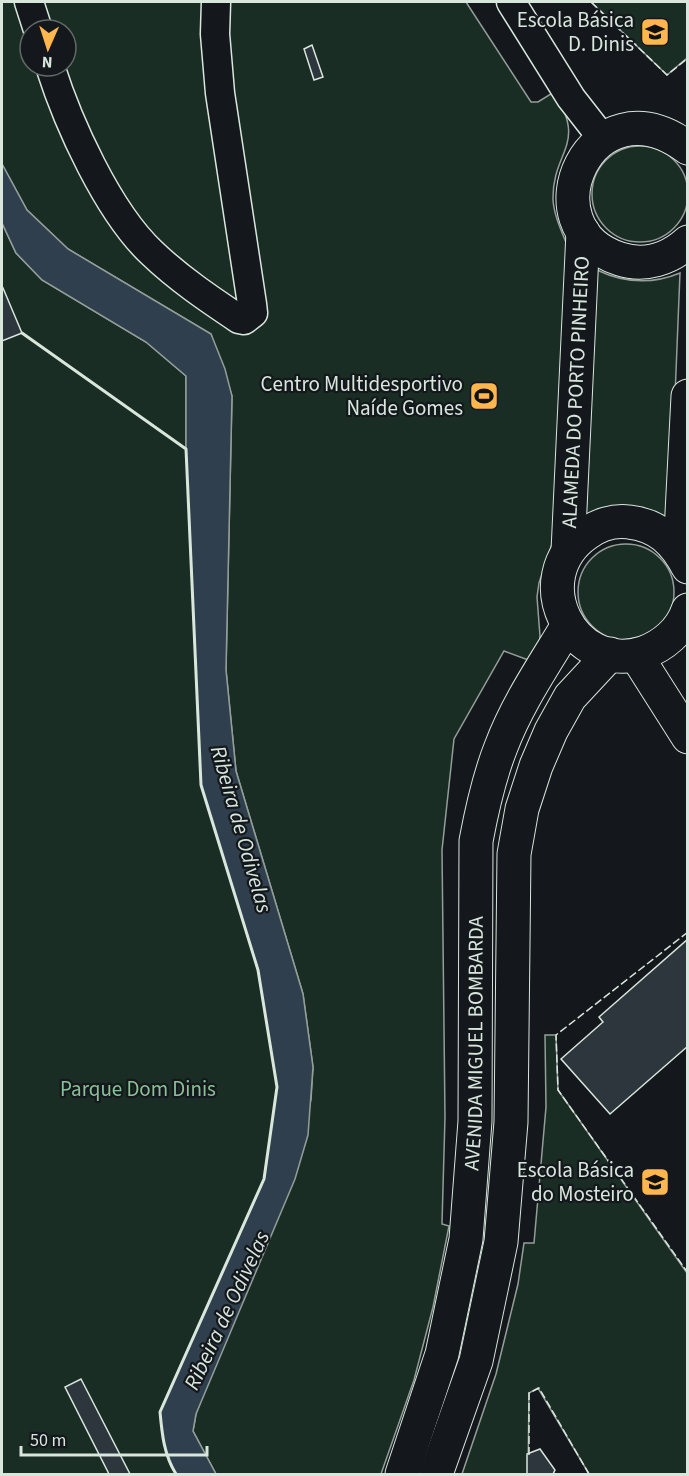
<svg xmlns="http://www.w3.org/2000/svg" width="689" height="1476" font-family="'Source Sans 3',sans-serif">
	<rect width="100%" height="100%" fill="#14181c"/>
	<!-- green -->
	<path fill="#1a2d24" stroke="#939e99" stroke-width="1.5" fill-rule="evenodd" d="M2,2H466L531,102H538L554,92C588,146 552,150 553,200C554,215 561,230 567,245L557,529L539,583L537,597L540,636L539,645L531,661L504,651L454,739L442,850L445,1117L442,1224L449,1226L433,1307L414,1380L381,1474H216L193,1431L196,1414L311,1100L313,1067L303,994L236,771L226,670L232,396L211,334L68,249L27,210L2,164ZM30,30H66V66H30Z
		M591,2H687V58L667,75Z
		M592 194a48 48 0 1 1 96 0a48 48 0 1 1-96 0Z
		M2,223L16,253L42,280L146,342L186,376V449L201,785L258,970L277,1087L264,1179L160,1411L170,1464L176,1474H2Z
		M597,270C624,283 651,285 680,273L670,520L586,516Z
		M578 592a48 48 0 1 1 96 0a48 48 0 1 1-96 0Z
		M545,1035H556L558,1090L687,1273V1474H589L538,1388L529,1393L528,1474H462L496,1374L518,1284L524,1243H534L546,1107Z"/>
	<!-- water -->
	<path fill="#2f3f4d" stroke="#939e99" stroke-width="1.5" d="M2,164L27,210L68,249L211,334L225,369L232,396L226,670L236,771L303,994L313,1067L308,1135L295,1179L196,1414L193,1431L216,1474H176C164,1455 162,1434 160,1412L264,1179L277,1087L258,970L201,785L186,449V376L146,342L42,280L16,253L2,223Z"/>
	<!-- building -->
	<path fill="#2c363c" stroke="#d8e6dc" stroke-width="1.5" d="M312,45L323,77L314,80L304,49Z
		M3,288L22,333L2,341V289Z
		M688,939V1046L610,1114L561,1059L603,1022L599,1017Z
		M81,1379L130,1474H109L65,1387Z
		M540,1449L555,1470L553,1474H527V1454Z"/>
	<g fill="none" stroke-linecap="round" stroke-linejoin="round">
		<!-- minor casing -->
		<g stroke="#d8e6dc" stroke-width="31">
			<path id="minor" d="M29,2L38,30
				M511,2L571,98L603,139
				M50,66C68,123 108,212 152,253C178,278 209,299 239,319L244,320L253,313L252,304L220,93L215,34L216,2"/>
		</g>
		<!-- major casing -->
		<g stroke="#d8e6dc" stroke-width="35">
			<g id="major">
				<path d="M688,148C591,75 523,228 620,259C645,267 669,259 688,242"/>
				<path id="s1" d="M568,551L583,232"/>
				<path d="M680,552L688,396"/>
				<path d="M688,567C675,542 658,525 629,522C614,520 598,525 586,534C524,578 572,675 643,653C663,646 681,631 688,610"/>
				<path d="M636,655L688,737"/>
				<path id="s2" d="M402,1474L442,1354L466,1239L475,1121L476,841C482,809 489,777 501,747C517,704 544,665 568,625"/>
				<path d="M436,1474L476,1361L501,1242L511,1122L514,854L522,809L536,766L551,731L570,697L610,654"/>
			</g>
		</g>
		<!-- minor -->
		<use href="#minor" stroke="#14181c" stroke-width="28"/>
		<!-- major -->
		<use href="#major" stroke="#14181c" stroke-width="33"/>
		<!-- fence -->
		<path stroke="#d8e6dc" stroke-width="1.5" stroke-dasharray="8 3" stroke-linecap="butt" d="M591,2L667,75L688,58
			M688,932L556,1035L558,1090L688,1273
			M529,1455V1393L539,1388L589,1474"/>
		<!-- wall -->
		<path stroke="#d8e6dc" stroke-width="3" d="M22,333L186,449L201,785L258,970L277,1087L264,1179L160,1412C162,1434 164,1455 176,1474"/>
	</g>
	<!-- icons -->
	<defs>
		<g id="school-square" transform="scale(1.5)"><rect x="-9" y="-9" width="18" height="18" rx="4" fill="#ffb74d" stroke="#14181c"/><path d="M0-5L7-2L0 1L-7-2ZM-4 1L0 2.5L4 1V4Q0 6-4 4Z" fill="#111"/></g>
		<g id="stadium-square" transform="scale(1.5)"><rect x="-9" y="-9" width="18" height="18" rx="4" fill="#ffb74d" stroke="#14181c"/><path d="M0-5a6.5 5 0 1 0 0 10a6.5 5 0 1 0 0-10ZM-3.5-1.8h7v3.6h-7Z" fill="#111"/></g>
	</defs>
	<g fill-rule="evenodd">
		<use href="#school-square" x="655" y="32"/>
		<use href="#stadium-square" x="484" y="396"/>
		<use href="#school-square" x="655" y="1182"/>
	</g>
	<g text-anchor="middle" stroke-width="4.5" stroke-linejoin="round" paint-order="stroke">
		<!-- poi labels -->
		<g font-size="21" fill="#d8e6dc" stroke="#14181c" text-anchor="end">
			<text x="634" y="27">Escola Básica<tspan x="634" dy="24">D. Dinis</tspan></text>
			<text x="463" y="391">Centro Multidesportivo<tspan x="463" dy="24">Naíde Gomes</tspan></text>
			<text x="634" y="1177">Escola Básica<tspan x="634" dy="24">do Mosteiro</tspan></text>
		</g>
		<!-- street labels -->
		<g font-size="21" fill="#d8e6dc" stroke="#14181c">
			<text dy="7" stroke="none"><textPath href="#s1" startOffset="159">ALAMEDA DO PORTO PINHEIRO</textPath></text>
			<text dy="7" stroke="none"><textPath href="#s2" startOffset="440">AVENIDA MIGUEL BOMBARDA</textPath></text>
		</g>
		<!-- park labels -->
		<g font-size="21" fill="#8ac095" stroke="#14181c">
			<text x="138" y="1096">Parque Dom Dinis</text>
		</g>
		<!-- water labels -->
		<g font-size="22" font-style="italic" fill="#d8e6dc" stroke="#14181c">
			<text transform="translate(242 829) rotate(74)" y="8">Ribeira de Odivelas</text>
			<text transform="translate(226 1310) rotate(-65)" y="8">Ribeira de Odivelas</text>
		</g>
	</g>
	<!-- border -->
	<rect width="689" height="1476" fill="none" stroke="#d8e6dc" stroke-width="6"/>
	<!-- north arrow -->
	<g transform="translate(48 48) rotate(183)"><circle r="28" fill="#14181c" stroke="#626a69" stroke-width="1.5"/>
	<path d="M0-4.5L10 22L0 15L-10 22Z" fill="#ffb74d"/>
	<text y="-9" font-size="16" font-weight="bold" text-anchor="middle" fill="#d8e6dc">N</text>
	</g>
	<!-- scale -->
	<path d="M21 1446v9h186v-9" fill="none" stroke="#d8e6dc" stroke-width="3"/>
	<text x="30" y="1446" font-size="18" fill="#d8e6dc" stroke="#14181c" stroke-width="4.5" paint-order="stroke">50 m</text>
</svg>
